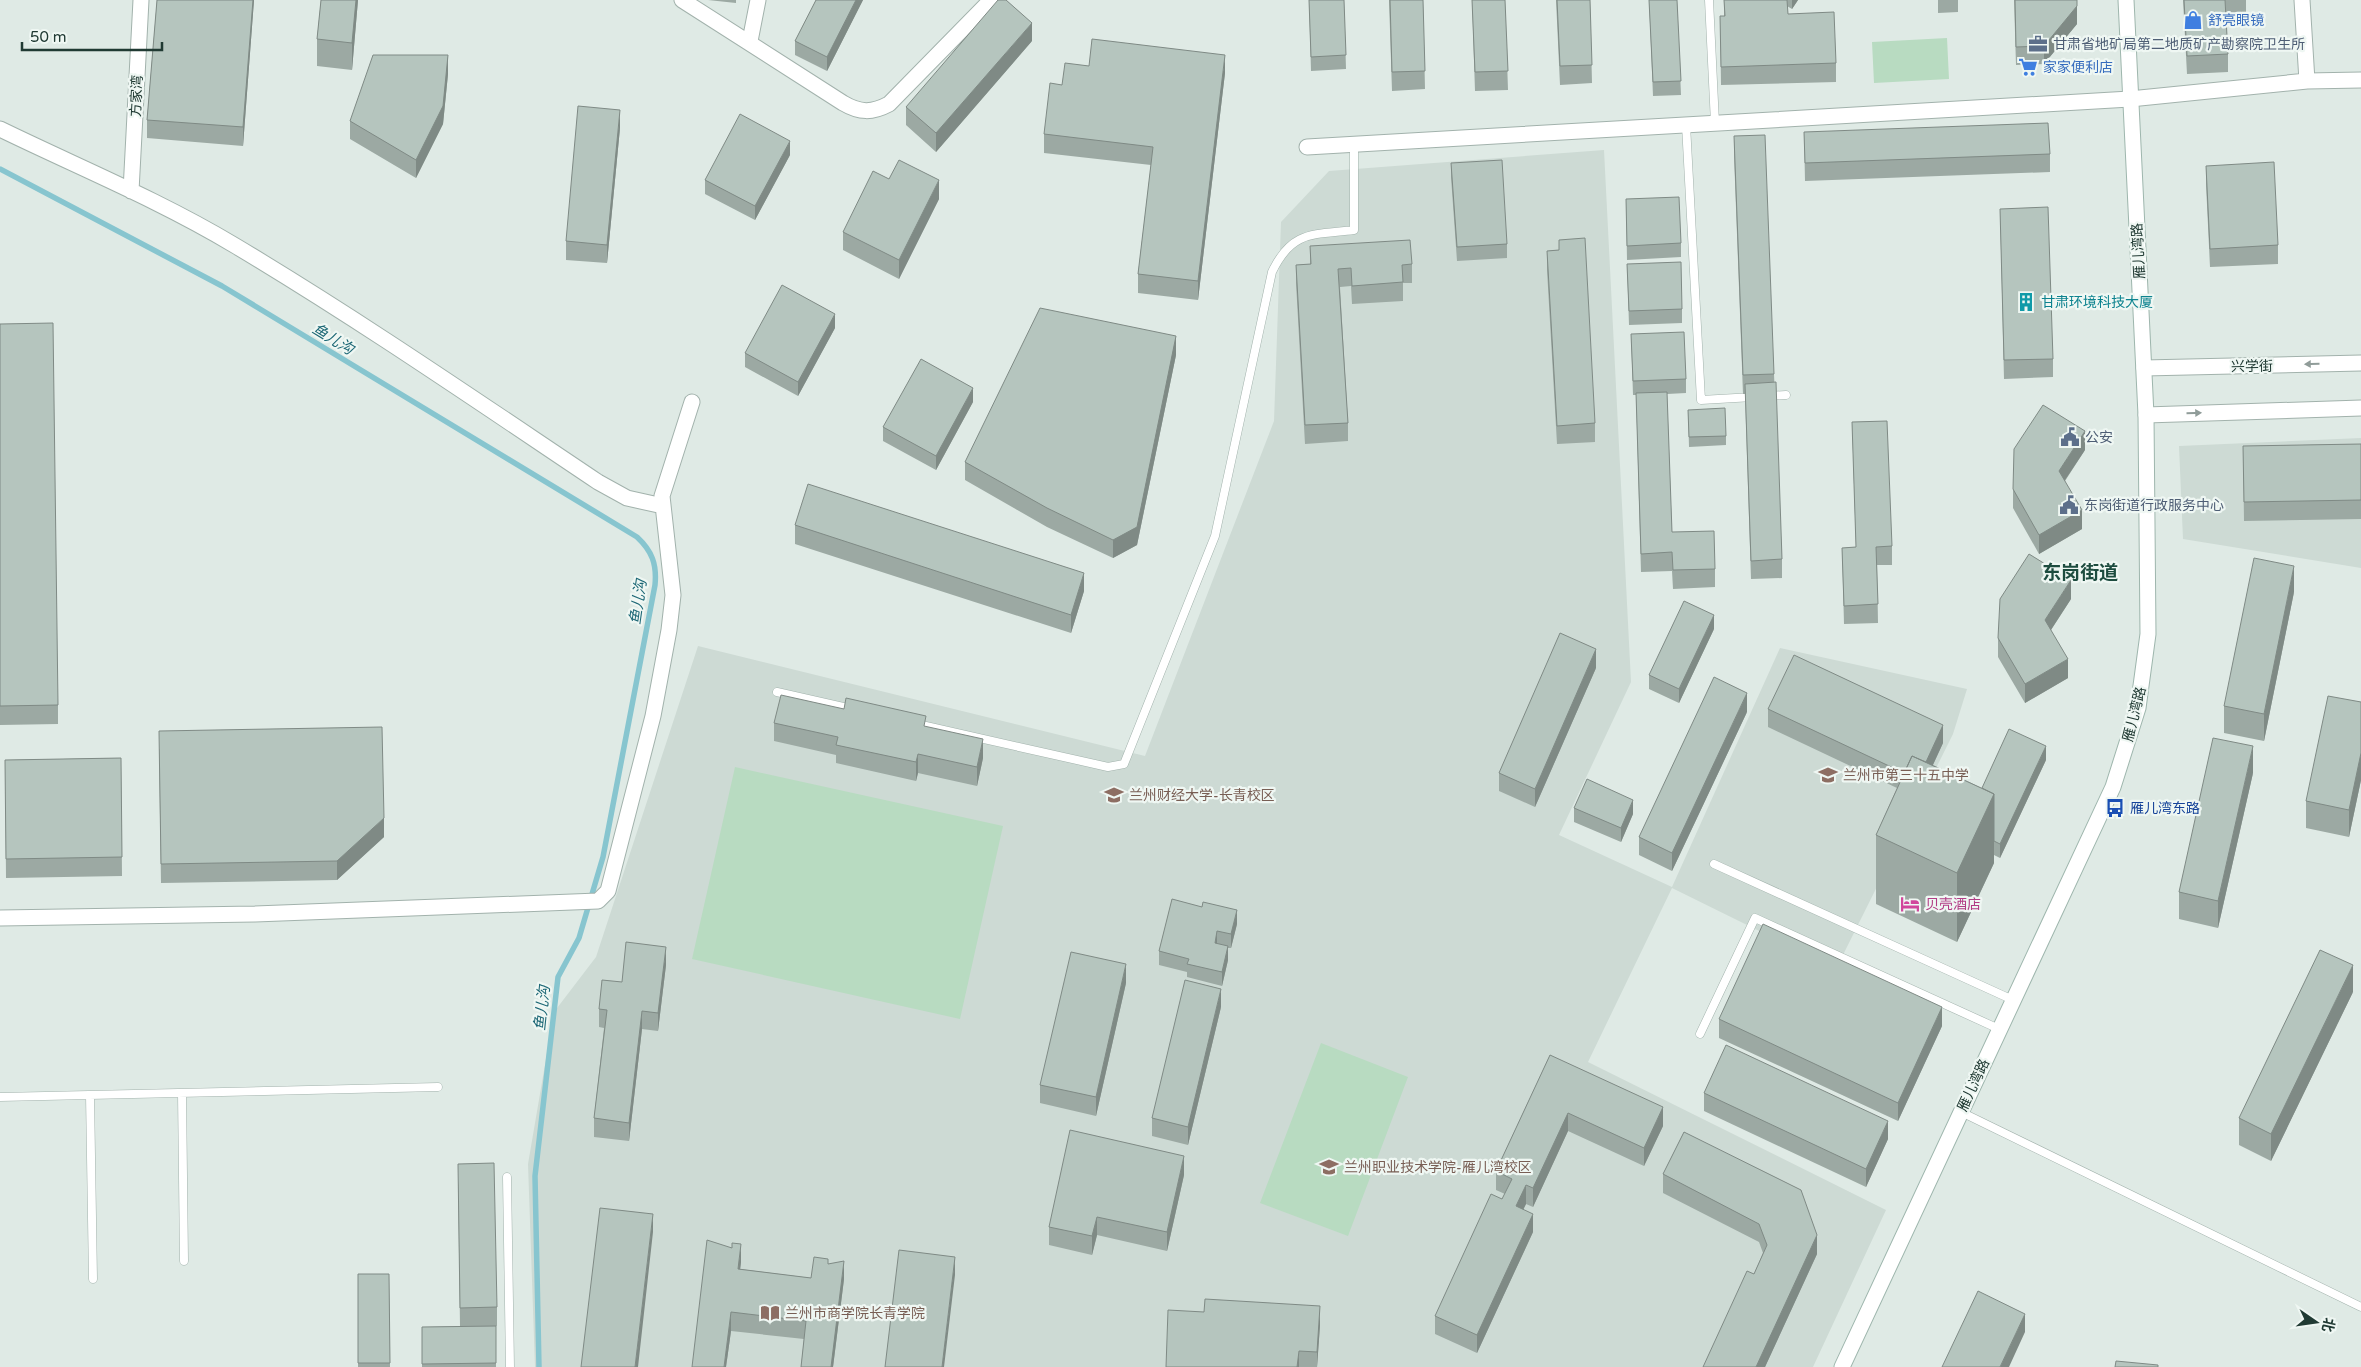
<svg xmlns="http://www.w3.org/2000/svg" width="2361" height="1367" font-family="'Varela Round','Noto Sans SC',sans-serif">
	<rect width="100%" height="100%" fill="#dfeae5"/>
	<!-- built -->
	<path fill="#cddad4" d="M1604,150L1631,682L1559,835L1672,887L1780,648L1967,689L1953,734L1836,969L1672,888L1588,1062L1886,1210L1813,1367H535L528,1164L554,1012L596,957L698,646L1145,756L1274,421L1281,222L1329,171Z
		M2361,438V568L2183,539L2179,446Z"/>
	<!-- garden -->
	<path fill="#b8dbc1" d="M1947,38L1949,79L1874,83L1872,42Z
		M735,767L1003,826L960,1019L692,959Z
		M1321,1043L1408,1077L1348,1236L1260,1203Z"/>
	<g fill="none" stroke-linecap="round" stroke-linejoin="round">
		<!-- stream -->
		<path stroke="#87c5cf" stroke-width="5.5" d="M0,169L222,286L637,537C652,551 657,564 655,585L603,857L579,938L558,977L535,1176L539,1367"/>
		<!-- service casing -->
		<g stroke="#a2b2ac" stroke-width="9">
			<path id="service" d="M1709,0L1715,123
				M1686,125L1701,400L1753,397
				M1767,396L1786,395
				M777,692L852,709
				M917,724L1108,767L1124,764L1215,536L1272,272C1292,230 1313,235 1354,230V145
				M1714,864L2013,1000
				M1700,1034L1755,918L1999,1029
				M182,1093L184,1261
				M90,1095L93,1279
				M0,1097L438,1087
				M1961,1112L2361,1307
				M507,1177L510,1367"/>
		</g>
		<!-- minor casing -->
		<g stroke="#a2b2ac" stroke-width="17">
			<path id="minor" d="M682,0L843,103C860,113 872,113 889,104L991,0
				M2302,0L2307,81
				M750,41L758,0
				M0,129C78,167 159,200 234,245C358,319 477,401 598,482L627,498L663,506
				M1307,147L2130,99L2307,81L2361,80
				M131,191L141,0
				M0,918L255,914L598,901L608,891L653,716L669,630L673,595L662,496L692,402"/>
		</g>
		<!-- tertiary casing -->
		<g stroke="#a2b2ac" stroke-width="17">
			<path id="tertiary" d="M2144,368L2361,363
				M2146,415L2361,408"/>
		</g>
		<!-- secondary casing -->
		<g stroke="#9eb6ad" stroke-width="17">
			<path id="secondary" d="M1842,1367L2113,787L2138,708L2148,634L2146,415L2126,0"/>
		</g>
		<!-- service -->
		<use href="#service" stroke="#fff" stroke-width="8"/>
		<!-- minor -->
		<use href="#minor" stroke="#fff" stroke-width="15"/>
		<!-- tertiary -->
		<use href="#tertiary" stroke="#fff" stroke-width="15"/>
		<!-- secondary -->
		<use href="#secondary" stroke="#fff" stroke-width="15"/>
	</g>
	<!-- wall -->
	<path fill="#9ca9a3" d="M157,0H254L243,146L147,138V120Z
		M321,0H358L352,70L317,66V39Z
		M708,0H736V3Z
		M816,0H863L827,71L795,55V41Z
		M1309,0H1344L1346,69L1311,71Z
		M1389,0H1423L1425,89L1392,91Z
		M1472,0H1505L1508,90L1475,91Z
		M1556,0H1590L1592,83L1560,85Z
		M1649,0H1677L1681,95L1653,96Z
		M1724,0H1798L1792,9L1787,6L1788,14L1836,63V82L1721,85L1720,16H1724Z
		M1938,0H1958V12L1938,13Z
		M2014,0H2077V24L2044,64L2016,65Z
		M2183,0H2246V17L2226,18L2228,54V72L2187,74Z
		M1032,41L936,152L906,125V107Z
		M1225,73L1198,300L1138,293V274L1151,165L1044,153V134L1062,85Z
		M448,74L443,124L416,178L350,139V121Z
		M620,128L607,263L566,260V241Z
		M1804,132L2050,154V172L1805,181Z
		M1734,136L1774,374L1782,559V578L1751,579L1745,394H1743L1734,155Z
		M790,155L755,220L705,194V180Z
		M1451,163L1507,244V258L1457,261L1451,177Z
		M2206,166L2278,245V264L2210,267L2206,184Z
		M889,179L939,199L899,279L843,250V232Z
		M1626,199L1681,243V257L1627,260Z
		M2000,209L2053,359V377L2004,379Z
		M1559,240L1595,423V442L1557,444L1547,270V251L1559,250Z
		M1310,246L1412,264V283H1403V301L1352,304L1351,286L1340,287L1348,423V441L1305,444L1296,283V265L1310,264Z
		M1627,264L1682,309V323L1629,325Z
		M0,324L58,705V724L0,725Z
		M835,328L798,396L745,367V353Z
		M1631,334L1686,379V393L1667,394L1672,532L1715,569V587L1673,589L1672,571L1641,572L1636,395H1633Z
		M1176,355L1137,545L1113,558L1047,527L965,480V462Z
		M973,402L936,470L883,441V427Z
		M1688,410L1726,436V445L1689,447Z
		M1852,422L1892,546V565H1877L1878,623L1844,624L1842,548L1856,547Z
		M2361,444V519L2244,521L2243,446Z
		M2085,450L2065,481L2082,529L2039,554L2013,508V489Z
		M795,525L1084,591L1071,633L795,544Z
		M2294,592L2264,741L2224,733V706Z
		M2071,599L2051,630L2068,678L2025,703L1998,657V638Z
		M1714,629L1679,703L1649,689V675Z
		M1596,668L1535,807L1499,791V773Z
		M2361,702V780L2349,837L2306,828V801Z
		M1768,709L1943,743L1933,765L1982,788L2046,760L2000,858L1994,855V863L1957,942L1876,904V835L1897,788L1768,727Z
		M1747,712L1672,871L1639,855V837Z
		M774,723L926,727L983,758L977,786L918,773L916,781L836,763V755L774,741Z
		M159,749L384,837L337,880L161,883Z
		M121,758L122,876L6,878L5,760Z
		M2253,773L2218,928L2179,919V892Z
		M1574,808L1633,814L1621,842L1574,822Z
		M1237,924L1231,948H1228V960L1222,986L1187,977V972L1159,965V951Z
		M666,965L658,1031L642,1029L629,1141L594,1137V1118L604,1028L599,1027V1009L622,982Z
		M1126,983L1096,1116L1040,1103V1085Z
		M2353,992L2271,1161L2239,1145V1118Z
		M1221,1007L1188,1145L1152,1136V1118Z
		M1719,1019L1942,1026L1898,1121L1719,1038Z
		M1550,1055L1663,1126L1644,1166L1568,1131L1533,1207L1526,1204L1523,1209L1533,1232L1477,1353L1435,1334V1316L1505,1194L1496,1190V1171Z
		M1704,1093L1888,1139L1866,1187L1704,1111Z
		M1684,1132L1817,1254L1765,1367H1703L1754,1274L1763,1253L1759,1242L1663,1193V1174Z
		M1184,1175L1167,1251L1097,1235L1092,1255L1049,1245V1227Z
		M458,1182L497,1307V1326H460Z
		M732,1248L741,1262L740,1269L811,1278L828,1264L844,1279L833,1367H801L804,1339L731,1331L726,1367Z
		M358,1274H389L390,1367H358Z
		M1320,1325L1317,1367H1166Z
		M496,1326V1367H422V1327Z"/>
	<!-- shaded-wall -->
	<path fill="#7f8a85" d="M253,0H254L243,146V127Z
		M356,0H358L352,70V43Z
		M856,0H863L827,71V57Z
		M1792,0H1798L1792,9Z
		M2077,6V24L2044,64V46Z
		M1032,23V41L936,152V133Z
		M448,55V74L443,124L416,178V160Z
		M1225,55V73L1198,300V281Z
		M620,110V128L607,263V245Z
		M790,141V155L755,220V206Z
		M939,180V199L899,279V260Z
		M835,314V328L798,396V382Z
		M1176,336V355L1137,545L1113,558V540Z
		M973,388V402L936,470V456Z
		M2085,431V450L2059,489V471Z
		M2082,510V529L2039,554V535Z
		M2294,566V592L2264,741V714Z
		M1084,573V591L1071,633V615Z
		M2071,580V599L2045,639V620Z
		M1714,615V629L1679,703V689Z
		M1596,649V668L1535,807V789Z
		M2068,659V678L2025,703V684Z
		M1747,693V712L1672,871V853Z
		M1943,725V743L1918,797V779Z
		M983,739V758L977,786V767Z
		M2046,746V760L2000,858V844Z
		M2253,746V773L2218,928V901Z
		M2361,753V780L2349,837V810Z
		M918,754V773L916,781V762Z
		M1994,794V863L1957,942V873Z
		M1633,800V814L1621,842V828Z
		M384,818V837L337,880V861Z
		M1237,910V924L1231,948V934Z
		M1217,931V945L1215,943Z
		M1228,946V960L1222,986V972Z
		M666,947V965L658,1031V1013Z
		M1126,964V983L1096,1116V1097Z
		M2353,965V992L2271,1161V1134Z
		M1221,989V1007L1188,1145V1127Z
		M1942,1007V1026L1898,1121V1103Z
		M642,1011V1029L629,1141V1123Z
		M1663,1107V1126L1644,1166V1148Z
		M1568,1113V1131L1533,1207V1188Z
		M1888,1121V1139L1866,1187V1169Z
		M1184,1156V1175L1167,1251V1232Z
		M1526,1185V1204L1516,1225V1206Z
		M653,1214V1232L638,1367H635Z
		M1533,1214V1232L1477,1353V1335Z
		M1097,1217V1235L1092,1255V1236Z
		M1817,1235V1254L1765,1367H1756Z
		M741,1244V1262L738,1287V1269Z
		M955,1257V1275L944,1367H942Z
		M844,1261V1279L833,1367H831Z
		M1320,1306V1325L1317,1367V1352Z
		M731,1312V1331L726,1367H724Z
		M2025,1314V1332L2009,1367H2000Z
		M1299,1351V1367H1297Z"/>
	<!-- building -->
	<path fill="#b5c5be" stroke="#7f8a85" d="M157,0H253L243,127L147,120Z
		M321,0H356L352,43L317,39Z
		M816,0H856L827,57L795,41Z
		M998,0H1006L1032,23L936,133L906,107Z
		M1309,0H1344L1346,55L1311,57Z
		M1390,0H1423L1425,71L1392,72Z
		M1472,0H1505L1508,71L1475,72Z
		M1557,0H1590L1592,65L1560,66Z
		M1649,0H1677L1681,81L1653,82Z
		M1724,0H1787L1788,14L1834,12L1836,63L1721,67L1720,16H1725Z
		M2015,0H2077V6L2044,46L2016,47Z
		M2184,0H2225L2228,54L2187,56Z
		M1092,39L1225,55L1198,281L1138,274L1153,147L1044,134L1050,83L1062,85L1065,63L1089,66Z
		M373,55H448L443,106L416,160L350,121Z
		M578,106L620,110L607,245L566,241Z
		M740,114L790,141L755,206L705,180Z
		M2048,123L2050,154L1805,163L1804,132Z
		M1765,135L1774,374L1743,375L1734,136Z
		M899,160L939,180L899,260L843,232L873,171L889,179Z
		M1502,160L1507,244L1457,247L1451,163Z
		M2274,162L2278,245L2210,249L2206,166Z
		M1679,197L1681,243L1627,246L1626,199Z
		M2048,207L2053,359L2004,360L2000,209Z
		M1585,238L1595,423L1557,426L1547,251L1559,250V240Z
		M1410,240L1412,264L1402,265L1403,282L1352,286L1351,268L1338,269L1348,423L1305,425L1296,265L1311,264L1310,246Z
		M1681,262L1682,309L1629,311L1627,264Z
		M782,285L835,314L798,382L745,353Z
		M1040,308L1176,336L1137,527L1113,540L1047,508L965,462Z
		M53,323L58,705L0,706V324Z
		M1684,332L1686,379L1633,381L1631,334Z
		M921,359L973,388L936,456L883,427Z
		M1776,382L1782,559L1751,561L1745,384Z
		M1667,392L1672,532L1714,531L1715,569L1673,570L1672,552L1641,554L1636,393Z
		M2043,405L2085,431L2059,471L2082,510L2039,535L2013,489L2014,449Z
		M1725,408L1726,436L1689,437L1688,410Z
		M1887,421L1892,546L1876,547L1878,604L1844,606L1842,548L1856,547L1852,422Z
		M2361,444V500L2244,502L2243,446Z
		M808,484L1084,573L1071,615L795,525Z
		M2029,554L2071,580L2045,620L2068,659L2025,684L1998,638L2000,599Z
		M2254,558L2294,566L2264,714L2224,706Z
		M1684,601L1714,615L1679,689L1649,675Z
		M1560,633L1596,649L1535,789L1499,773Z
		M1794,655L1943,725L1926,762L1912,756L1904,773L1768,709Z
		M1714,677L1747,693L1672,853L1639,837Z
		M781,695L844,709L846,698L926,716L924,726L983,739L977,767L918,754L916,762L836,745L838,737L774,723Z
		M2328,696L2361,702V753L2349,810L2306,801Z
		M382,727L384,818L337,861L161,864L159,731Z
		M2009,729L2046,746L2000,844L1994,841V794L1982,788Z
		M2213,738L2253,746L2218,901L2179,892Z
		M1912,756L1994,794L1957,873L1876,835Z
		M121,758L122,857L6,859L5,760Z
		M1587,779L1633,800L1621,828L1574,808Z
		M1172,899L1202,907L1203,902L1237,910L1231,934L1217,931L1215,943L1228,946L1222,972L1187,964L1189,959L1159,951Z
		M1763,924L1942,1007L1898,1103L1719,1019Z
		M626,942L666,947L658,1013L642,1011L629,1123L594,1118L607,1010L599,1009L602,980L622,982Z
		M2320,950L2353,965L2271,1134L2239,1118Z
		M1071,952L1126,964L1096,1097L1040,1085Z
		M1185,980L1221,989L1188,1127L1152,1118Z
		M1726,1045L1888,1121L1866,1169L1704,1093Z
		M1550,1055L1663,1107L1644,1148L1568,1113L1533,1188L1526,1185L1516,1206L1533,1214L1477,1335L1435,1316L1491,1194L1502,1199L1512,1179L1496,1171Z
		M1070,1130L1184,1156L1167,1232L1097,1217L1092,1236L1049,1227Z
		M1684,1132L1801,1190L1817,1235L1756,1367H1703L1747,1271L1754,1274L1767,1245L1759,1224L1663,1174Z
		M494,1163L497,1307L460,1308L458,1164Z
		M600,1208L653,1214L635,1367H581Z
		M707,1240L732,1248V1243L741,1244L738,1269L811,1278L814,1257L828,1259V1264L844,1261L831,1367H801L806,1321L731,1312L724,1367H692Z
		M899,1250L955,1257L942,1367H885Z
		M358,1274H389L390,1363H358Z
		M1978,1291L2025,1314L2000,1367H1942Z
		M1205,1299L1320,1306L1317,1352L1299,1351L1297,1367H1166L1168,1310L1204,1312Z
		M496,1326V1363L422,1364V1327Z
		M2116,1361L2158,1365V1367H2115Z"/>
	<!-- one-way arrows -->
	<defs><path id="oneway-solid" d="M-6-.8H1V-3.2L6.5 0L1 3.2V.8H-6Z" transform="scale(1.25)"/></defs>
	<g fill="#909c99">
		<use href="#oneway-solid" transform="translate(2312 364) rotate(179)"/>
		<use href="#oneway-solid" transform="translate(2194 413) rotate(-2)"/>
	</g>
	<!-- icons -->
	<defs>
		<g id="shop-bare" transform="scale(1.5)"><path d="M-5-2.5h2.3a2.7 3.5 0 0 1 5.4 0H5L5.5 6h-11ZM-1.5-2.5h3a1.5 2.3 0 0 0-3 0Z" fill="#3f7fe0" stroke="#eff7f3" stroke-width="2.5" paint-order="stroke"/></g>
		<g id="office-bare" transform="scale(1.5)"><path d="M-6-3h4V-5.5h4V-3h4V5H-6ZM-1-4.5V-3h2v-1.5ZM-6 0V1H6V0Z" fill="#5c6f8a" stroke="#eff7f3" stroke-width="2.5" paint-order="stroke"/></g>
		<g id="supermarket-bare" transform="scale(1.5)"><path d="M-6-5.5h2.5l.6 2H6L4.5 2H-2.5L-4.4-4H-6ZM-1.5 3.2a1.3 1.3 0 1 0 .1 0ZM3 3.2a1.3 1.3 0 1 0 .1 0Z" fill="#3f7fe0" stroke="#eff7f3" stroke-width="2.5" paint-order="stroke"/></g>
		<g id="building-bare" transform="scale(1.5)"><path d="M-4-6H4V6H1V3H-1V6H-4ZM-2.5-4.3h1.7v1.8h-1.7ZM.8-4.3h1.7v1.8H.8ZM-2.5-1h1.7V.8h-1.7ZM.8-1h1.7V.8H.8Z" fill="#0f9aa8" stroke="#eff7f3" stroke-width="2.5" paint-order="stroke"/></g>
		<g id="civic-bare" transform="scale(1.5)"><path d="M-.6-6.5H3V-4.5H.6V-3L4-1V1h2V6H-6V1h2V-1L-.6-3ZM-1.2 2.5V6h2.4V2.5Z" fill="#5c6f8a" stroke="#eff7f3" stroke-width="2.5" paint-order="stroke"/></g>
		<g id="school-bare" transform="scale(1.5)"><path d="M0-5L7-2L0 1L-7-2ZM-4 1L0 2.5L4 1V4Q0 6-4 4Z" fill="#8d6e63" stroke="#eff7f3" stroke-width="2.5" paint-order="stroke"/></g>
		<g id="university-bare" transform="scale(1.5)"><path d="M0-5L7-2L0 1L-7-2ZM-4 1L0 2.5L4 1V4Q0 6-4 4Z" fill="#8d6e63" stroke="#eff7f3" stroke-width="2.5" paint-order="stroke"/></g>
		<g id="bus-bare" transform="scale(1.5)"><path d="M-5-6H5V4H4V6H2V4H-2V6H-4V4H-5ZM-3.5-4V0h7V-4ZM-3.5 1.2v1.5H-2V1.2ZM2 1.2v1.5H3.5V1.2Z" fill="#1a4fb4" stroke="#eff7f3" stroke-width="2.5" paint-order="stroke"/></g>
		<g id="hotel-bare" transform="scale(1.5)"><path d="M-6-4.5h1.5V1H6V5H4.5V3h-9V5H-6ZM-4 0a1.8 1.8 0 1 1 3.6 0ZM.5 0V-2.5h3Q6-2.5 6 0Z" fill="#d1479c" stroke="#eff7f3" stroke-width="2.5" paint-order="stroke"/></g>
		<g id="library-bare" transform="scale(1.5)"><path d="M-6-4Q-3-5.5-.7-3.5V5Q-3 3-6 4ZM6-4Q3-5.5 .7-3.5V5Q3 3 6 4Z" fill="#8d6e63" stroke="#eff7f3" stroke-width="2.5" paint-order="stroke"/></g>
	</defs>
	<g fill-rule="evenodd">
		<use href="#shop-bare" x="2193" y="20"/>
		<use href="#office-bare" x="2038" y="44"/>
		<use href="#supermarket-bare" x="2028" y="67"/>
		<use href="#building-bare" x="2026" y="302"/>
		<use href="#civic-bare" x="2070" y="437"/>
		<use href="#civic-bare" x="2069" y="505"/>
		<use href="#school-bare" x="1828" y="775"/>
		<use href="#university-bare" x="1114" y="795"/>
		<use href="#bus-bare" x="2115" y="808"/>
		<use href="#hotel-bare" x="1910" y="904"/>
		<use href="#university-bare" x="1329" y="1167"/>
		<use href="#library-bare" x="770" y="1313"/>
	</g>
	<g text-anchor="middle" stroke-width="4.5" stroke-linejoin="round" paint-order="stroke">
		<!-- shop labels -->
		<g font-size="14" fill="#366cbe" stroke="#eff7f3" text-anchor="start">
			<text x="2208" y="25">舒亮眼镜</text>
			<text x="2043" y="72">家家便利店</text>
		</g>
		<!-- service labels -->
		<g font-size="14" fill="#4e5e75" stroke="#eff7f3" text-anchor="start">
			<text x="2053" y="49">甘肃省地矿局第二地质矿产勘察院卫生所</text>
			<text x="2085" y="442">公安</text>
			<text x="2084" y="510">东岗街道行政服务中心</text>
		</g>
		<!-- street labels -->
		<g font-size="14" fill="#203a33" stroke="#eff7f3">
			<text transform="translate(136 96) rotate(-87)" y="5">方家湾</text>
			<text transform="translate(2138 251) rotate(-93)" y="5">雁儿湾路</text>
			<text transform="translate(2252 366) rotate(-1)" y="5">兴学街</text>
			<text transform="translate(2134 714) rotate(-76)" y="5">雁儿湾路</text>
			<text transform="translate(1973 1085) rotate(-65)" y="5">雁儿湾路</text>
		</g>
		<!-- culture labels -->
		<g font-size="14" fill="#0d838f" stroke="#eff7f3" text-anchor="start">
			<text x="2041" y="307">甘肃环境科技大厦</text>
		</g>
		<!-- education labels -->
		<g font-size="14" fill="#785e54" stroke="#eff7f3" text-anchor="start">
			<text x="1843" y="780">兰州市第三十五中学</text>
			<text x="1129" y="800">兰州财经大学-长青校区</text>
			<text x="1344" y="1172">兰州职业技术学院-雁儿湾校区</text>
			<text x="785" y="1318">兰州市商学院长青学院</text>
		</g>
		<!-- transit labels -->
		<g font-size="14" fill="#164399" stroke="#eff7f3" text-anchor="start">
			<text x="2130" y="813">雁儿湾东路</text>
		</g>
		<!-- hotel labels -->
		<g font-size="14" fill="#b23c85" stroke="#eff7f3" text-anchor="start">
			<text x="1925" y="909">贝壳酒店</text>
		</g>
		<!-- water labels -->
		<g font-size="15" font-style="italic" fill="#1c6775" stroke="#eff7f3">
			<text transform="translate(333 339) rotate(31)" y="5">鱼儿沟</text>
			<text transform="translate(638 602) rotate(-82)" y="5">鱼儿沟</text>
			<text transform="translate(542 1008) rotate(-84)" y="5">鱼儿沟</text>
		</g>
		<!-- district labels -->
		<g font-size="19" font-weight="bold" fill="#1d4c3f" stroke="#eff7f3">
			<text x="2080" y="579">东岗街道</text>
		</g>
	</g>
	<!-- north arrow -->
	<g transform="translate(2316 1322) rotate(103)" stroke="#eff7f3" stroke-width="4" paint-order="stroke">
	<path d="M0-4L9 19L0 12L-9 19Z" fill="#203a33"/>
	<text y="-8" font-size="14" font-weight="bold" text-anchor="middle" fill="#203a33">北</text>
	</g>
	<!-- scale -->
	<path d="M22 42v8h140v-8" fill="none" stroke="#203a33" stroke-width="2.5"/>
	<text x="30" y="42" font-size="15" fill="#203a33" stroke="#eff7f3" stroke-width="4" paint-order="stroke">50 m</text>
</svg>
